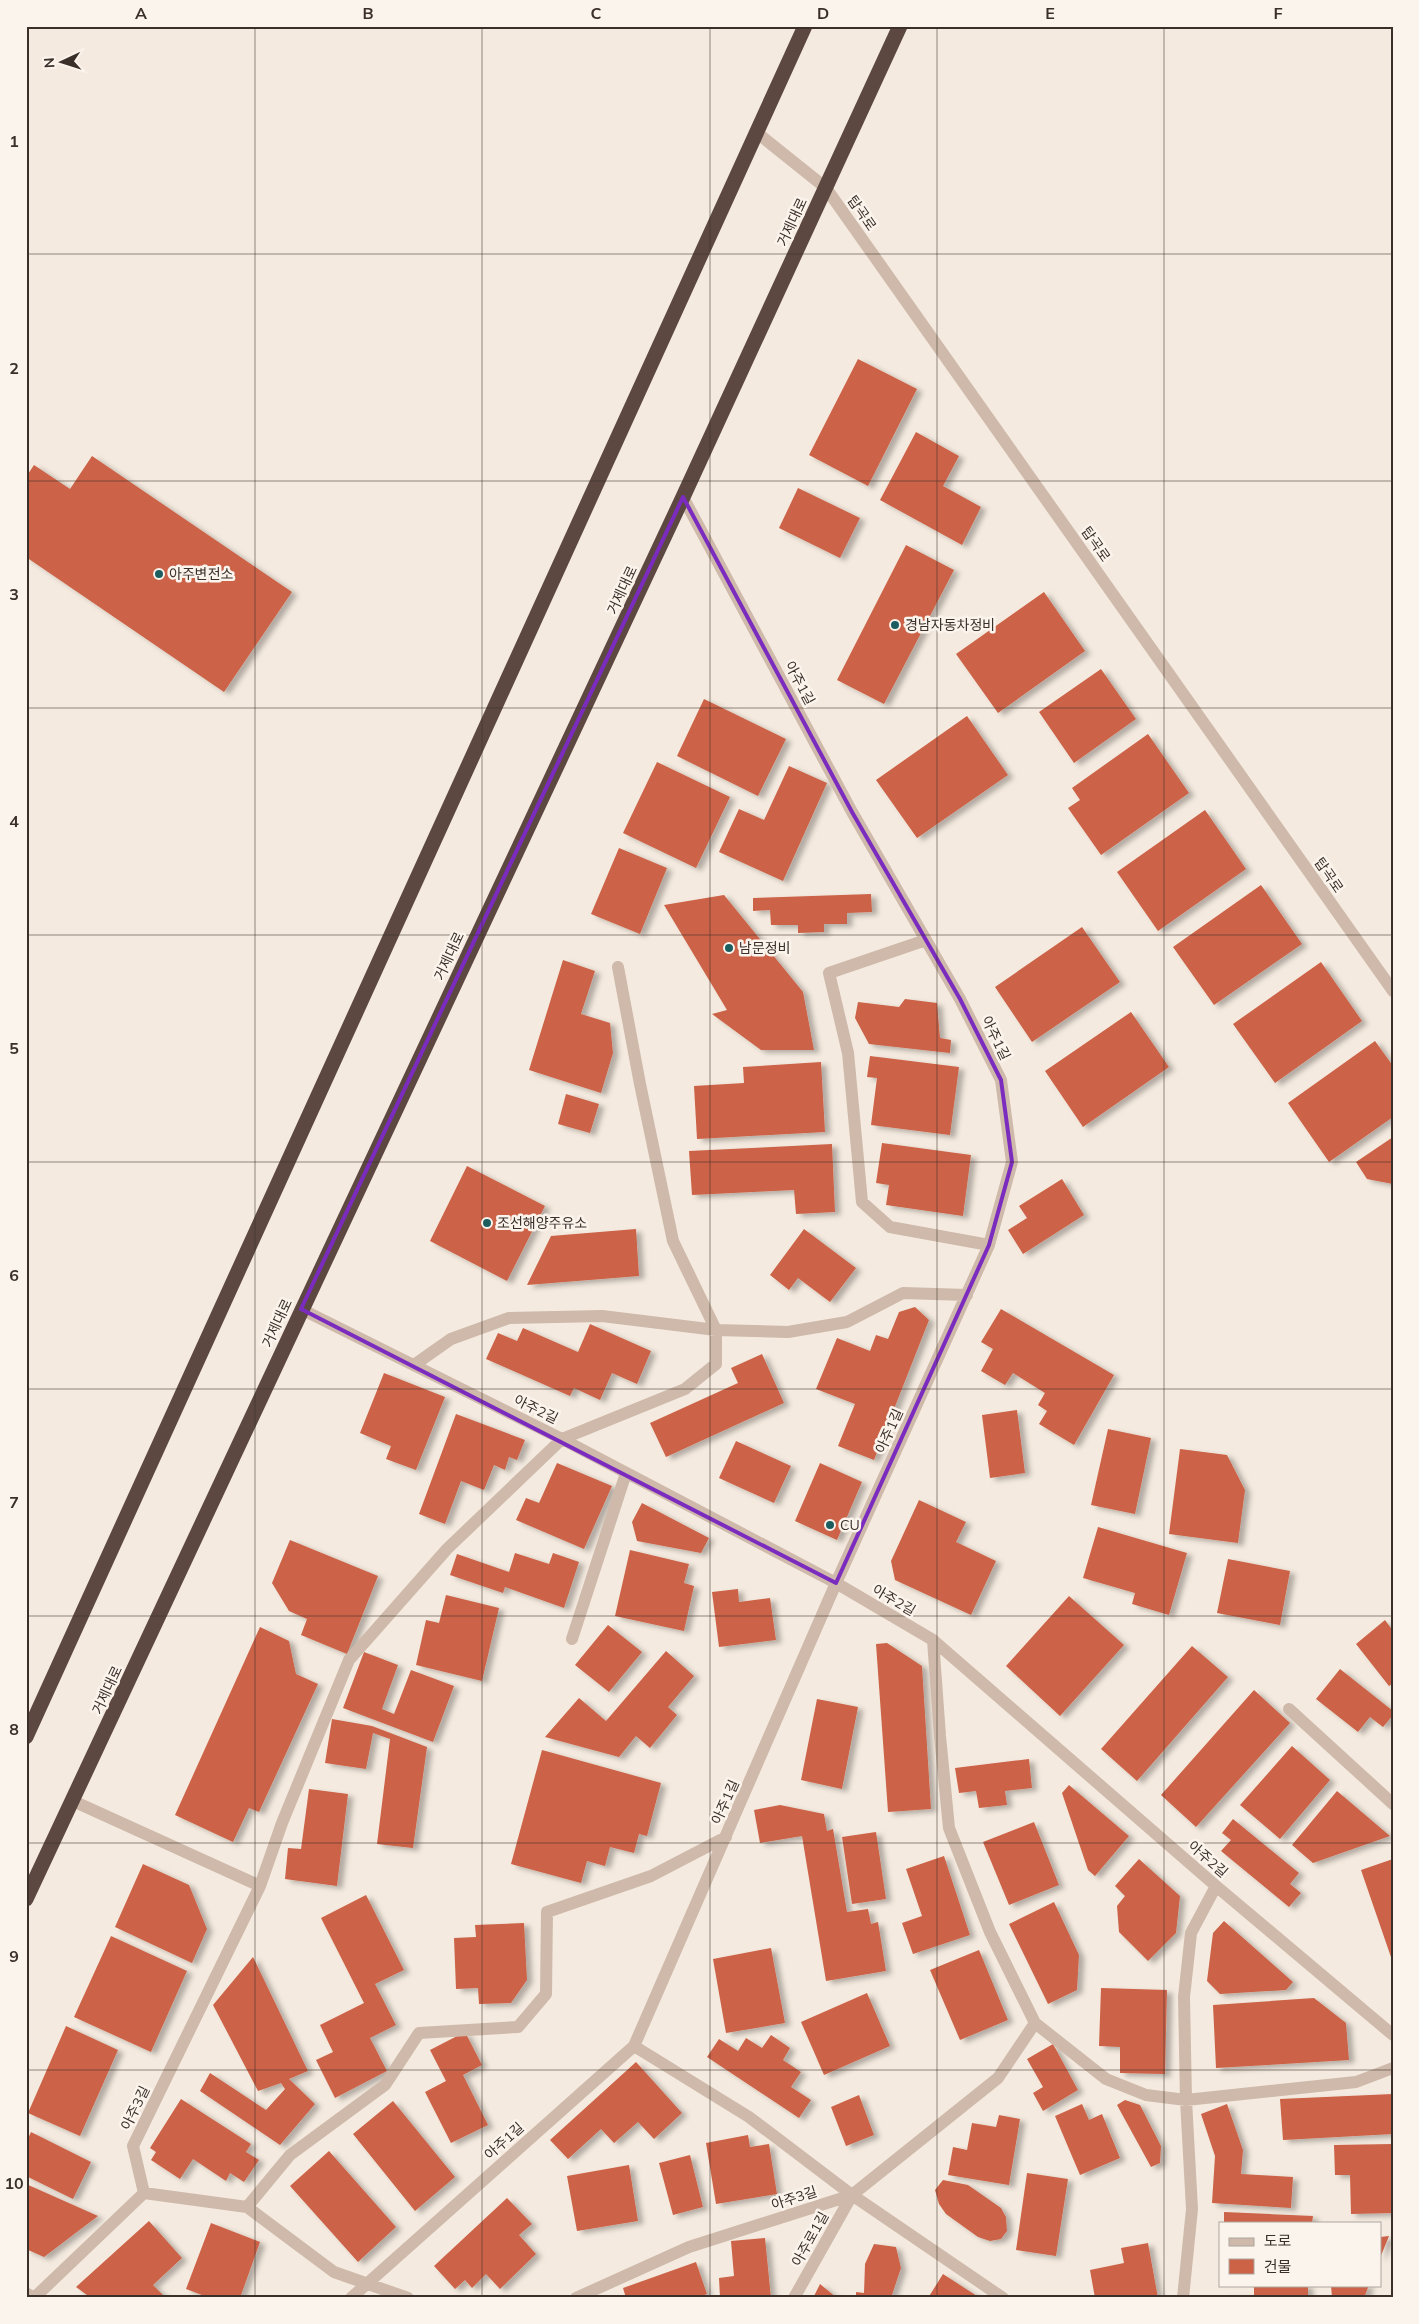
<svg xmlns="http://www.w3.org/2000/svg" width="1419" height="2324" font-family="Mulish,'Noto Sans KR',sans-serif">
	<defs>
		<filter id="shadow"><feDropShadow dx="5.5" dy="3" stdDeviation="2.5" flood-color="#0004"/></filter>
	</defs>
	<rect width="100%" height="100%" fill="#f4eadf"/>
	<!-- building -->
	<path fill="#cc6246" filter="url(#shadow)" d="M858,359L917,389L868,486L809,455Z
		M916,432L959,456L943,486L981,507L962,545L880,500Z
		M92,456L292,592L224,692L26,557V477L34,465L70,489Z
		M798,488L860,518L840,558L779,528Z
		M906,545L954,570L884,704L837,680Z
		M1044,592L1085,651L998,713L956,654Z
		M1101,669L1136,719L1074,763L1039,712Z
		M704,699L786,739L758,796L677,756Z
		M967,716L1008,775L917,838L876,780Z
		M1148,734L1189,793L1101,855L1068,808L1080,800L1072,788Z
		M657,762L730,797L696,868L623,833Z
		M789,766L827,783L783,881L719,852L739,809L764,820Z
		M1205,810L1246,869L1158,931L1117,872Z
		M619,848L667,868L640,934L591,914Z
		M1261,885L1302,944L1214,1005L1173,947Z
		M871,894L872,912L847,913V924H824V932L798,933V925H771L770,910L753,911V898Z
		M724,895L803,992L814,1050H761L712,1014L727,1010L664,905Z
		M1082,927L1120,982L1032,1042L995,987Z
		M563,960L595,971L581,1014L610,1023L613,1053L601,1093L529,1070Z
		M1321,962L1362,1021L1275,1083L1233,1024Z
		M905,999L937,1003L940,1038L951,1040L950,1053L869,1044L855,1018L858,1002L899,1007Z
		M1131,1012L1169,1067L1083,1127L1045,1071Z
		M1375,1041L1393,1066V1117L1329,1162L1288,1103Z
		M870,1056L959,1067L950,1135L871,1125L877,1078L867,1077Z
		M821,1062L825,1132L697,1139L694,1086L744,1083L743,1067Z
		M566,1094L599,1104L590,1133L558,1124Z
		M1393,1137V1184L1367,1179L1356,1162Z
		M882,1143L971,1155L963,1216L886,1205L889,1185L876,1183Z
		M832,1144L835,1212L796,1214L794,1190L692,1195L689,1151Z
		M467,1166L545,1206L507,1281L430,1241Z
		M1062,1179L1084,1215L1023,1254L1008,1230L1027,1218L1019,1206Z
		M636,1229L639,1276L527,1285L551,1236Z
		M804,1229L856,1268L830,1302L798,1278L789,1290L770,1275Z
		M915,1307L929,1320L874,1460L838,1446L855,1404L816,1389L837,1338L870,1351L876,1335L888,1339L899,1312Z
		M1001,1309L1114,1375L1074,1445L1039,1424L1047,1411L1038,1405L1045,1393L1013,1373L1005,1385L981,1371L993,1349L981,1342Z
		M590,1324L651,1351L637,1384L612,1373L600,1400L574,1388L570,1396L486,1359L498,1333L517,1341L523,1328L578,1352Z
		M762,1354L784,1403L666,1457L650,1423L738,1383L731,1368Z
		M384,1373L445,1397L416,1470L386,1459L391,1446L360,1433Z
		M1017,1410L1025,1473L990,1478L982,1415Z
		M456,1414L525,1440L517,1460L509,1457L505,1470L494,1465L484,1490L461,1481L445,1524L419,1514Z
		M1108,1429L1151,1438L1135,1514L1091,1505Z
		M736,1441L791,1466L774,1503L719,1478Z
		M1180,1449L1227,1455L1245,1490L1238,1543L1169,1534Z
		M557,1463L612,1486L584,1549L516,1520L526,1498L539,1503Z
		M820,1463L862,1482L837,1540L795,1521Z
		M919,1500L966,1522L956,1542L996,1561L971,1615L895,1580L891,1561Z
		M642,1503L709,1538L701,1553L637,1541L632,1522Z
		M1098,1527L1187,1553L1169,1615L1132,1604L1135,1593L1083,1578Z
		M290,1540L378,1576L347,1654L301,1635L307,1619L289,1611L272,1583Z
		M630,1550L689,1564L684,1583L694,1586L684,1631L615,1616Z
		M515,1553L549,1564L553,1553L579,1562L564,1608L505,1587L503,1593L450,1575L457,1554L509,1572Z
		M1228,1559L1290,1571L1280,1625L1217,1613Z
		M738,1589L739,1602L770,1598L776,1640L719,1647L712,1592Z
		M446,1595L499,1608L482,1681L416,1665L426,1620L439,1623Z
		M1069,1596L1124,1645L1060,1716L1006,1666Z
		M1385,1620L1393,1631V1683L1389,1686L1356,1644Z
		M608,1625L642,1652L609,1692L575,1665Z
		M260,1627L289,1641L296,1674L318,1684L259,1812L249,1808L233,1842L175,1815Z
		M887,1643L922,1666L931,1809L888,1812L876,1644Z
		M1192,1646L1228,1677L1137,1781L1101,1749Z
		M666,1651L694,1676L668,1707L677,1715L650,1748L636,1736L619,1757L545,1737L579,1698L606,1721Z
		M364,1652L398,1665L382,1709L394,1714L411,1670L454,1686L433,1742L343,1708Z
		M1340,1669L1393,1711V1715L1383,1727L1370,1717L1358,1732L1316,1699Z
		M1254,1690L1290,1723L1196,1827L1161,1795Z
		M817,1699L858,1707L842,1789L801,1780Z
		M332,1719L372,1726L427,1747L413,1848L377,1844L390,1739L373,1733L366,1769L325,1763Z
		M1292,1746L1330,1780L1280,1839L1240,1805Z
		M542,1750L661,1783L647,1836L639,1834L634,1853L610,1847L605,1866L587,1861L581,1883L511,1864Z
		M1029,1759L1032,1788L1005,1791L1007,1805L979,1808L976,1791L959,1793L955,1768Z
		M1069,1785L1129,1836L1095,1876L1088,1870L1062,1793Z
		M309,1789L348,1794L337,1886L285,1879L288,1848L301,1849Z
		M1337,1791L1390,1836L1313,1863L1292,1845Z
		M780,1805L824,1814L827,1831L833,1829L847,1912L868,1909L871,1924L878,1922L886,1971L826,1981L802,1836L760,1843L754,1810Z
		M1233,1819L1299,1873L1290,1884L1301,1893L1289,1907L1221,1851L1231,1840L1222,1833Z
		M1034,1822L1059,1885L1009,1905L983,1842Z
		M876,1832L886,1899L852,1904L842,1837Z
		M944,1856L970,1935L913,1954L902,1923L922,1916L906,1869Z
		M1139,1859L1180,1896L1176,1933L1148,1961L1119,1932L1117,1906L1125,1896L1115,1886Z
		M1393,1859V1960H1392L1361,1870Z
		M143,1864L189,1885L207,1929L192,1963L115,1927Z
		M366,1895L404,1970L375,1984L396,2025L370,2038L387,2071L335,2098L316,2060L333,2052L320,2025L364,2003L321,1918Z
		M1054,1902L1079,1955L1077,1990L1048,2004L1009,1924Z
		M1224,1921L1293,1982L1286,1990L1220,1994L1207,1981L1213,1933Z
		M524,1923L527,1980L511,2003L479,2004L478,1988L456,1989L454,1938L476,1937L475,1925Z
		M111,1936L187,1971L151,2052L74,2017Z
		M771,1948L785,2023L726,2033L713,1959Z
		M979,1950L1008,2020L960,2040L930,1970Z
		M253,1957L308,2071L289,2079L315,2104L280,2145L200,2091L210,2073L266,2110L285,2089L281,2083L258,2091L213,2005Z
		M1101,1988L1167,1990L1165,2074L1120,2073V2047L1099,2046Z
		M867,1993L890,2046L824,2075L801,2022Z
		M1314,1998L1346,2023L1349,2060L1216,2068L1213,2005Z
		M66,2026L118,2050L80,2136L28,2113Z
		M465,2032L482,2065L463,2075L488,2125L451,2143L425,2092L446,2081L430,2050Z
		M771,2035L790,2048L783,2060L801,2072L791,2087L811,2100L799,2118L707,2057L719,2039L738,2051L746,2038L762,2048Z
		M1053,2044L1078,2090L1043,2111L1033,2093L1043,2087L1027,2059Z
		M636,2062L682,2113L654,2139L638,2122L614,2143L601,2129L568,2159L550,2140Z
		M1393,2094V2134L1283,2140L1280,2099Z
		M859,2095L874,2135L846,2146L831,2107Z
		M181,2099L251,2144L246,2152L259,2160L244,2182L230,2173L226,2181L193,2159L180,2179L151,2160L156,2152L150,2148Z
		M1125,2100L1140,2105L1161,2146L1160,2163L1151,2167L1117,2105Z
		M393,2101L455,2177L415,2211L353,2134Z
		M1082,2104L1089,2120L1102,2114L1120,2158L1080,2175L1055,2116Z
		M1227,2104L1243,2150L1241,2174L1293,2177L1291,2208L1212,2203L1215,2156L1201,2114Z
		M999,2115L1020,2119L1009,2185L948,2175L953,2147L967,2150L972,2123L996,2127Z
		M31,2132L91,2162L73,2199L26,2176V2143Z
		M748,2135L750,2147L769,2144L777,2194L716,2204L706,2143Z
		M1393,2144V2213L1351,2214L1350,2175H1335L1334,2145Z
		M329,2151L396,2227L358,2262L290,2186Z
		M690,2155L703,2207L673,2215L659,2163Z
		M629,2165L638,2221L577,2231L567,2176Z
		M1027,2173L1068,2179L1056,2256L1016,2250Z
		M943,2180L968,2185L1001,2208L1006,2217L1007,2231L1001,2239L990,2241L978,2237L946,2214L939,2204L935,2190Z
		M26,2184L98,2216L44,2257L26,2249Z
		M507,2198L532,2224L519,2235L536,2254L500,2289L486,2274L472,2288L465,2280L455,2289L434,2266Z
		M1224,2212L1313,2216L1312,2223H1224Z
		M149,2221L182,2258L153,2285L164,2296L162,2298H91L76,2287Z
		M211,2223L260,2242L240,2298H210L186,2289Z
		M1389,2236L1380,2258V2237Z
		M765,2238L771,2298H720L719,2278L734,2276L731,2241Z
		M1148,2243L1158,2298H1095L1090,2270L1124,2263L1121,2248Z
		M874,2244L896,2247L901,2268L891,2298H856V2292L864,2293L865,2264Z
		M696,2262L707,2294L696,2298H626L623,2288Z
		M943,2274L980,2298H928Z
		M820,2284L837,2298H813Z
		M1254,2285H1308V2298H1224V2295H1254Z
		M1331,2285H1369L1364,2298H1332Z"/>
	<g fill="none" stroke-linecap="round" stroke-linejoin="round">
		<!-- minor -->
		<path stroke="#ceb9aa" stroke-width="12" d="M756,132L826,188L1393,991
			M926,940L829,973L848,1053L862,1202L890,1227L989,1245
			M301,1309L562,1439L836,1583L933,1640L1216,1886L1393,2035
			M414,1365L451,1339L509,1318L602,1316L716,1330L788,1332L847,1322L903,1293L967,1295
			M572,1639L626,1473
			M933,1640L940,1736L949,1828L990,1932L1035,2023L1106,2079L1146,2095L1186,2100L1356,2082L1393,2068
			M1289,1709L1393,1804
			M73,1801L260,1886
			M634,2046L749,2117L852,2195
			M247,2207L290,2155L385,2085L419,2033L518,2027L546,1994L547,1912L651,1876L726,1837
			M26,2293L34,2298L144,2193
			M351,2298L634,2046L836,1583L989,1245L1012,1162L1001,1080L960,999L852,812L683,497
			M408,2298L334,2272L247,2207L144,2193L133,2146L260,1886L282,1823L349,1660L447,1549L562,1439L685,1389L716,1364V1330L673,1241L640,1084L618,967
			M576,2298L689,2247L852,2195L1003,2298
			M794,2298L852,2195L998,2078L1035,2023
			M1183,2298L1192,2209L1186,2100L1184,1997L1191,1933L1216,1886"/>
		<!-- highway -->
		<path stroke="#5c4841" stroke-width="15" d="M26,1737L805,26
			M26,1899L683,497L900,26"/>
	</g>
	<!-- marked area -->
	<path fill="none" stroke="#7b2cbf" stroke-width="4" stroke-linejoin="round" d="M683,497L852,812L960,999L1001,1080L1012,1162L989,1245L836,1583L301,1309Z"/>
	<!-- grid -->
	<path fill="none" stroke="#3b2f2a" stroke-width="1" stroke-opacity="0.55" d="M255,26V2298M482,26V2298M710,26V2298M937,26V2298M1164,26V2298M26,254H1393M26,481H1393M26,708H1393M26,935H1393M26,1162H1393M26,1389H1393M26,1616H1393M26,1843H1393M26,2070H1393"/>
	<!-- markers -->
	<g fill="#1c5d5f" stroke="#fbf4ed" stroke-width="2">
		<circle cx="159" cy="574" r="5"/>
		<circle cx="895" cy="625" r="5"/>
		<circle cx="729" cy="948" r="5"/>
		<circle cx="487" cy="1223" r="5"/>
		<circle cx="830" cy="1525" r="5"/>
	</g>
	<g text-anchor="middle" stroke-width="5" stroke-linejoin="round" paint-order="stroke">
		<!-- street labels -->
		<g font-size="14" fill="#3b2f2a" stroke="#fbf4ed">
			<text transform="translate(862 213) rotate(55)" y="5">탑곡로</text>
			<text transform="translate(792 222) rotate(-65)" y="5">거제대로</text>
			<text transform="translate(1096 544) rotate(55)" y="5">탑곡로</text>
			<text transform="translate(622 590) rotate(-65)" y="5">거제대로</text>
			<text transform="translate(800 683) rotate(62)" y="5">아주1길</text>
			<text transform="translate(1329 875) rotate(55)" y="5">탑곡로</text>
			<text transform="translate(449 956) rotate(-65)" y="5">거제대로</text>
			<text transform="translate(996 1038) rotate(64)" y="5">아주1길</text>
			<text transform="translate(277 1323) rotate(-65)" y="5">거제대로</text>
			<text transform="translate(536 1409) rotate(26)" y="5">아주2길</text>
			<text transform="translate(889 1431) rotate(-66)" y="5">아주1길</text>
			<text transform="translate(894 1600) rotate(30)" y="5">아주2길</text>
			<text transform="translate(107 1690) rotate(-65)" y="5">거제대로</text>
			<text transform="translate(725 1802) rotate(-66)" y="5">아주1길</text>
			<text transform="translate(1208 1859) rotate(41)" y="5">아주2길</text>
			<text transform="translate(135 2108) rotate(-64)" y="5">아주3길</text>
			<text transform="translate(504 2141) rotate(-42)" y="5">아주1길</text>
			<text transform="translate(794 2198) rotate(-18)" y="5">아주3길</text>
			<text transform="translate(810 2239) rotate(-61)" y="5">아주로1길</text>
		</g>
		<!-- poi labels -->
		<g font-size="14" fill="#3b2f2a" stroke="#fbf4ed" text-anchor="start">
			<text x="169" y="579">아주변전소</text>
			<text x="905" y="630">경남자동차정비</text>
			<text x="739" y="953">남문정비</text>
			<text x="497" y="1228">조선해양주유소</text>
			<text x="840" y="1530">CU</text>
		</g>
	</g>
	<!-- border -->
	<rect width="1419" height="2324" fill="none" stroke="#fbf4ed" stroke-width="55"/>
	<!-- legend -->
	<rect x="1219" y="2222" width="162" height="65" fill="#fbf4ed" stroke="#aea59f"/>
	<rect x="1229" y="2238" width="25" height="8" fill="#ceb9aa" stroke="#aea59f"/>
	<text x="1264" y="2246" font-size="15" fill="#3b2f2a">도로</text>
	<rect x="1229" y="2259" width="25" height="15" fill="#cc6246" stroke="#aea59f"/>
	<text x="1264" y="2272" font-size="15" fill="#3b2f2a">건물</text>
	<!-- north arrow -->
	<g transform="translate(62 62) rotate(266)" stroke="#fbf4ed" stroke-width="4" paint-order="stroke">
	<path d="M0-4L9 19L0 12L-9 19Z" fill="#3b2f2a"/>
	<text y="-8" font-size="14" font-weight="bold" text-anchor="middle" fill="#3b2f2a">N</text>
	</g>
	<rect x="28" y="28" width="1364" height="2268" fill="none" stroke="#3b2f2a" stroke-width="2"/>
	<g font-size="16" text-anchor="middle" font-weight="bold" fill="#3b2f2a">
		<text x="141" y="19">A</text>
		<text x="368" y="19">B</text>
		<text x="596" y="19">C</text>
		<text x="823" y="19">D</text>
		<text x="1050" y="19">E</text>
		<text x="1278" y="19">F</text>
		<text x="14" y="147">1</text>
		<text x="14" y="374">2</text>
		<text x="14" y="600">3</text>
		<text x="14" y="827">4</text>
		<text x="14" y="1054">5</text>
		<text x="14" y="1281">6</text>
		<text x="14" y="1508">7</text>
		<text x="14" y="1735">8</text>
		<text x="14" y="1962">9</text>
		<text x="14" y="2189">10</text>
	</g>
</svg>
